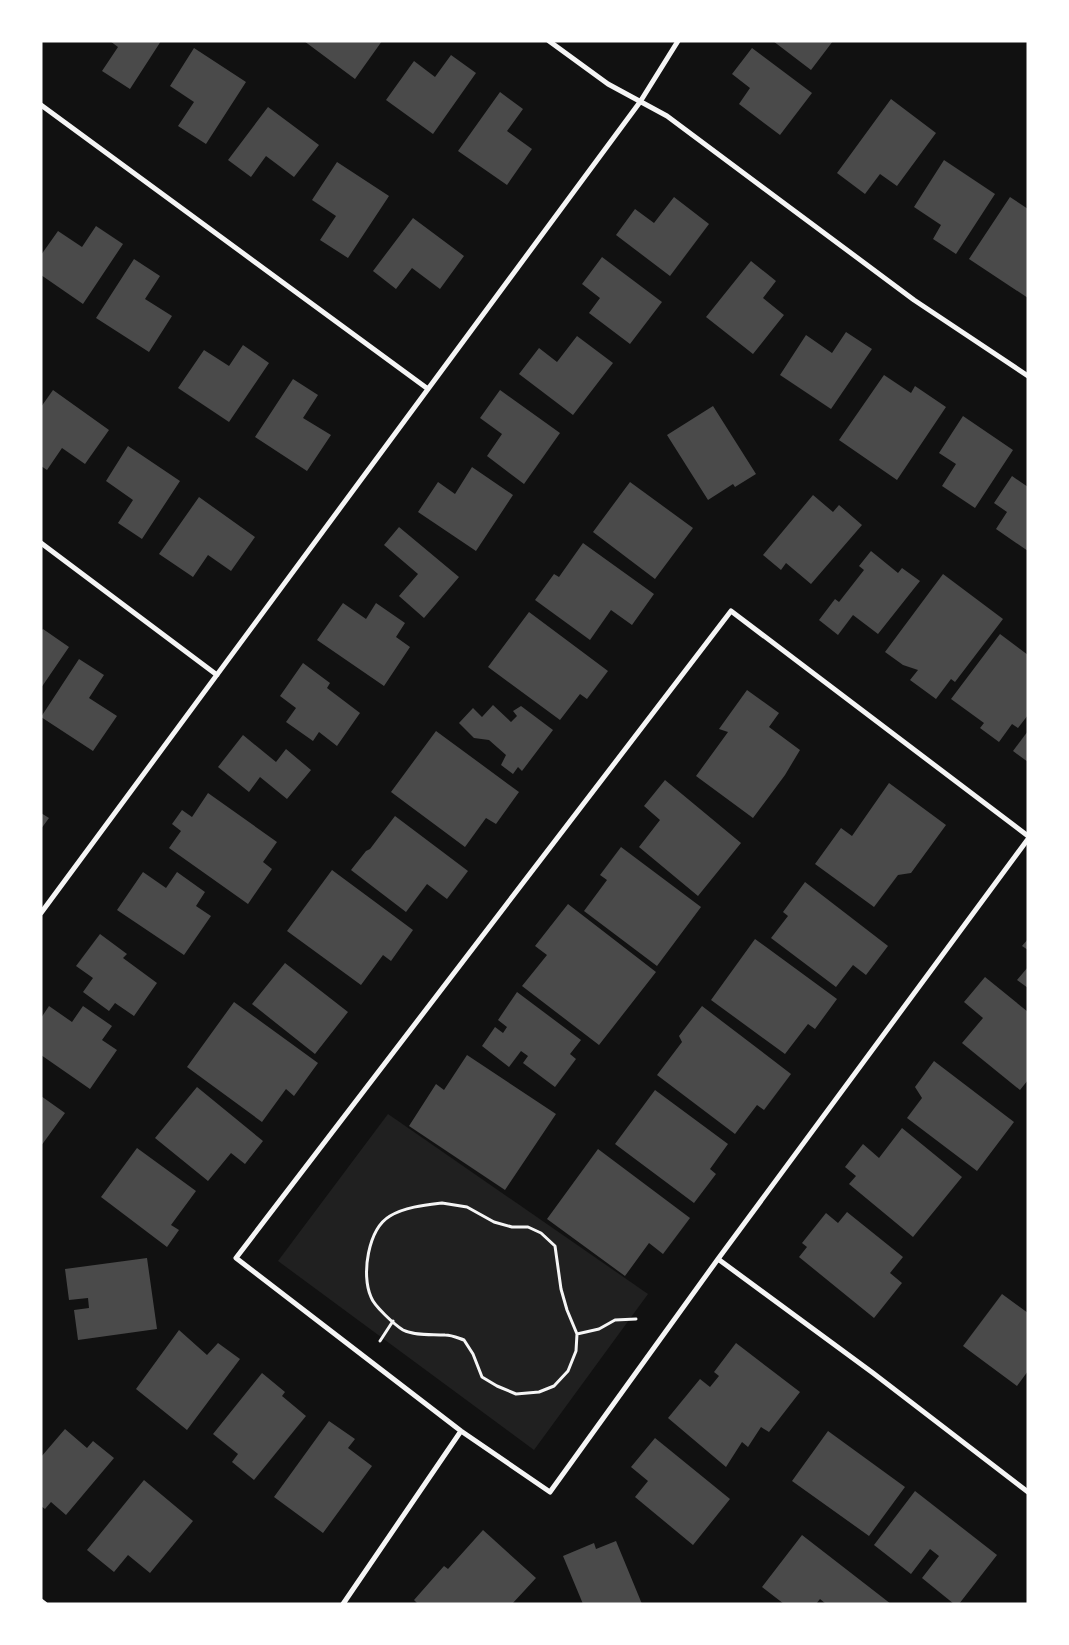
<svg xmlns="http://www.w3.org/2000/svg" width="1069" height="1645" font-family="'PT Sans',sans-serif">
	<rect width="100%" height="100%" fill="#111"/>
	<!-- green -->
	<path fill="#202020" d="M388,1114L648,1294L534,1450L278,1261Z"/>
	<!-- building -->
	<path fill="#4a4a4a" d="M110,41H161L130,89L102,71L118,47Z
		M304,41H382L355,79Z
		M773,41H833L811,70Z
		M194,48L246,82L206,144L178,126L194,102L170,86Z
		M752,48L812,93L780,135L739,104L750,88L732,74Z
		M451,55L476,73L433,134L386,100L414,61L435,77Z
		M500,92L523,109L507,131L532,149L507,185L458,151Z
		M891,99L936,133L897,186L880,174L865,194L837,173Z
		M268,107L319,145L294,177L266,156L251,177L228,160Z
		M944,160L995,194L956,254L933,239L941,225L914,207Z
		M337,162L389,196L348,258L320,240L336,216L312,200Z
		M674,197L709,224L670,276L616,235L635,209L654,223Z
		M1010,197L1028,209V298L969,259Z
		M413,218L464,256L440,289L412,268L396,289L373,271Z
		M96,226L123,244L83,304L41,275V255L58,231L82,247Z
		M602,257L662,302L630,344L589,313L600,298L582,284Z
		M134,259L160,276L145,299L172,316L149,352L96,318Z
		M751,261L776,281L763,298L784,315L753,354L706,317Z
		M846,332L872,349L831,409L780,375L806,335L832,353Z
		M577,336L613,363L573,415L519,374L539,348L557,362Z
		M243,345L269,363L229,422L178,388L204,350L229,366Z
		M884,375L911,393L915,386L946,407L897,480L839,440Z
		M293,379L318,395L303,418L331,435L307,471L255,437Z
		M53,390L109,430L85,464L62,448L47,470L41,466V407Z
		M500,390L560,433L524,484L487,456L502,434L480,418Z
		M713,406L756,474L735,487L733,484L708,500L667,435Z
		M963,416L1013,450L975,508L942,486L956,464L939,453Z
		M128,446L180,481L142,539L118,523L133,500L106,481Z
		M472,467L513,495L476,551L418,512L438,482L455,494Z
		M1012,476L1028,487V551L996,529L1007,512L994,503Z
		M630,482L693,528L655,579L593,532Z
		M813,495L833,512L839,505L862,525L811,584L786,563L781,570L763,555Z
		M199,497L255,537L231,571L208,555L193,577L159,554Z
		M399,527L459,577L424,618L399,596L418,574L384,545Z
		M583,543L654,594L632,625L611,610L590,640L535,600L554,574L559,577Z
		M871,551L898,573L902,568L920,581L878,634L853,615L838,635L819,620L835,599L839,602L864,570L859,566Z
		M943,574L1003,619L955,682L951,679L936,699L910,680L918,670L903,665L885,652Z
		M343,603L366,619L376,603L405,623L396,637L410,647L384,686L317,640Z
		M529,612L608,671L587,699L580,694L560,720L488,667Z
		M43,629L69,647L41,688V631Z
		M1000,634L1028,655V715L1018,728L1012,724L999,742L980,728L984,723L951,699Z
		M79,659L104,675L89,698L117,716L93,751L41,717Z
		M303,663L330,683L327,688L360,713L337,746L319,732L313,741L286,722L296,708L280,696Z
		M747,690L779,713L769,727L800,750L785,775L753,818L696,776L728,732L719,729Z
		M493,705L511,722L517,716L513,711L521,706L553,730L522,771L518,767L513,774L501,765L506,755L489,740L474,738L459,723L473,708L482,717Z
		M436,731L519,792L496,824L486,818L465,847L391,792Z
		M1028,731V762L1013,751Z
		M243,735L276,762L286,749L311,770L287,799L260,777L249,792L218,767Z
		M665,780L741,843L698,896L639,847L660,820L644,806Z
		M889,783L946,825L911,873L898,875L874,907L815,864L841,828L852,836Z
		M208,793L277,842L263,862L272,869L248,904L169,848L181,831L172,824L182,810L192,817Z
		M41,813L49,818L41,829Z
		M395,816L468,871L447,899L427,884L406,912L351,870L366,851L370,849Z
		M621,847L701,907L657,966L584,911L607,880L600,875Z
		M332,870L413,930L391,961L383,955L361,985L287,931Z
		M143,872L166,888L177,872L205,892L196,906L211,916L184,955L117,910Z
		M805,882L888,946L866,975L853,965L836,987L771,938L788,916L783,912Z
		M568,904L656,972L599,1045L522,986L547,955L535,946Z
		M100,934L127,954L123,958L157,983L134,1016L115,1003L109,1011L83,992L93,978L76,966Z
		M755,939L837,999L815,1029L808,1024L785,1054L711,1000Z
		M1028,939V950L1022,946Z
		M285,963L348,1012L315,1054L252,1004Z
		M1028,967V988L1017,980Z
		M985,977L1028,1012V1080L1020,1090L962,1043L983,1018L964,1002Z
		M517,992L581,1040L570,1054L576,1059L555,1087L523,1063L528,1056L521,1051L509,1067L482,1046L495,1027L503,1033L507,1027L498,1020Z
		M234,1002L318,1063L294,1096L286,1089L262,1122L187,1067Z
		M49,1006L72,1022L83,1006L112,1026L102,1040L117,1050L90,1089L41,1055V1018Z
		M702,1006L791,1074L764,1110L757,1105L735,1134L657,1075L682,1042L679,1036Z
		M467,1055L556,1114L505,1190L409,1126L436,1084L444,1090Z
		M934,1061L1014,1122L977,1171L907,1118L922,1098L915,1087Z
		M197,1087L263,1141L245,1164L231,1153L208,1181L155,1138Z
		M655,1090L728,1144L710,1169L716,1174L694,1203L615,1144Z
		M41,1096L65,1113L41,1146Z
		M902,1128L962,1177L913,1237L849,1184L856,1176L845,1167L863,1144L879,1158Z
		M137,1148L196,1191L171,1225L179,1230L167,1247L101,1197Z
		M598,1149L690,1218L663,1254L649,1243L625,1276L547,1219Z
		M847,1212L903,1257L890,1273L902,1283L874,1318L799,1257L807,1247L802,1243L826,1213L838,1223Z
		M147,1258L157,1329L78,1340L74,1310L89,1308L88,1298L69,1300L65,1269Z
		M1002,1294L1028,1313V1371L1017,1386L963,1346Z
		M179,1330L207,1355L218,1343L240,1359L187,1430L136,1389Z
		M736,1343L800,1392L769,1432L761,1427L748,1447L742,1442L726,1467L668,1418L700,1379L710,1387L719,1376L714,1372Z
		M262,1373L285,1392L282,1396L306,1416L254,1480L232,1462L238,1454L213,1434Z
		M329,1421L355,1439L348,1448L372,1466L323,1533L274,1497Z
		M65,1429L87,1448L93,1441L114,1458L66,1515L51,1502L45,1509L41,1506V1457Z
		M828,1431L905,1487L869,1536L792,1481Z
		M655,1438L730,1499L693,1545L635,1497L648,1481L631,1467Z
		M144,1480L193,1521L150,1573L128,1555L114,1572L87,1550Z
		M915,1491L997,1555L959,1604H954L922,1578L939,1556L930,1549L911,1574L874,1545Z
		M483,1530L536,1578L512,1604H418L414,1600L444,1566L448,1569Z
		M802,1535L891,1604H826L820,1599L816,1604H784L762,1587Z
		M616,1541L642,1604H583L563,1556L594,1543L596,1549Z"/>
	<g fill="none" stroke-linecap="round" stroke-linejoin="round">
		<!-- path -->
		<path stroke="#f5f5f5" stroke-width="3" d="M442,1203L467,1207L494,1222L512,1227H528L541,1233L555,1246L561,1289L567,1310L577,1334L576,1351L568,1371L554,1386L539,1392L516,1394L497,1386L482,1377L473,1354L464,1340C458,1338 452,1335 445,1335C432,1334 415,1336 403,1330C395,1325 374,1306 371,1297C361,1275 368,1229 390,1216C405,1207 425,1205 442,1203Z
			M577,1334L599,1329L615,1320L636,1319
			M380,1341L393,1321"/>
		<!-- minor -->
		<path stroke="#f5f5f5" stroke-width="5" d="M549,41L608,84L667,116L914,300L1028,376
			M41,105L428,389
			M41,543L217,675
			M1028,836L731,611L236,1258L461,1431L550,1492L718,1259L1028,839
			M41,913L640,102L678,41
			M718,1259L873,1373L1028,1492
			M41,1601L45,1604
			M343,1604L461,1431"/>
	</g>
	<!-- border -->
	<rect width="1069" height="1645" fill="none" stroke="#ffffff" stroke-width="85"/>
</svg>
